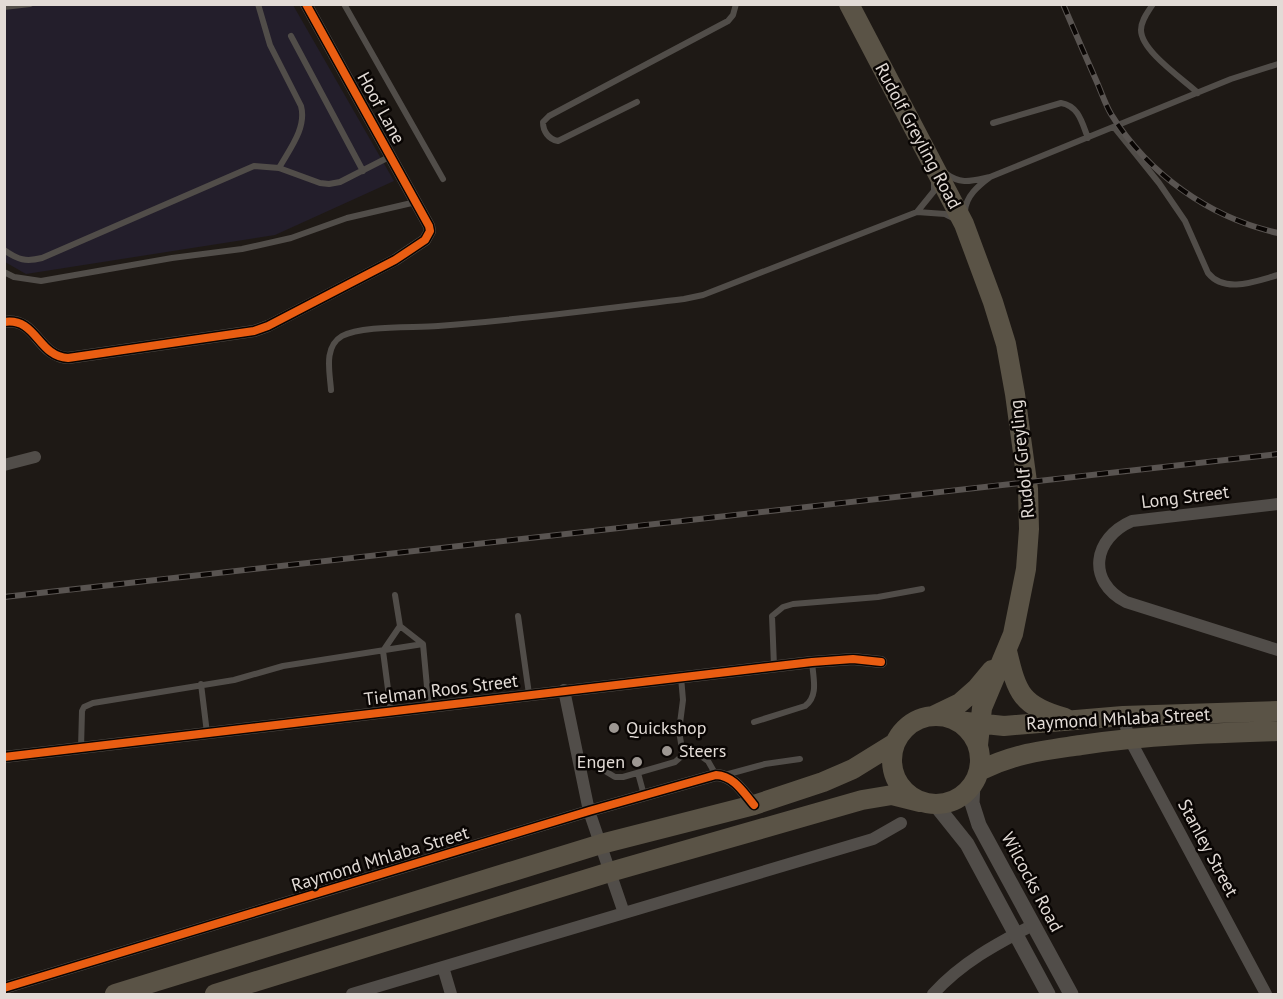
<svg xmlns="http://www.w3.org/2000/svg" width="1283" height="999" font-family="'PT Sans',sans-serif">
	<rect width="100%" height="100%" fill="#1e1915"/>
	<!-- industrial -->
	<path fill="#231e2b" d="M4,5H293L394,181L275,235L26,274L5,262Z"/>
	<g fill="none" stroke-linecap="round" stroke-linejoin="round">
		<!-- service -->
		<path stroke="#514d49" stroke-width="6" d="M258,4L270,45L301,106C307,128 289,150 279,168
			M344,4L443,179
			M1153,4C1148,12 1141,20 1141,30C1141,51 1183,79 1198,93
			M4,7L30,4
			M291,36L363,171
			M637,102L558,141C548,139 543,131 543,122L549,116L728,21L733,15L736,4
			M993,123L1061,103C1079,106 1082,123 1088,138
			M1114,127L1159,183L1185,221L1208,273C1225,294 1256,281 1278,275
			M945,173C961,185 971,181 990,177L1231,79L1278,64
			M965,211C966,196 978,186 990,177
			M917,212L934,191V180
			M4,250C18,260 26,262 42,258L254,166L279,168L320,183L329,184L340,182L391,156
			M4,272L14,277L41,281L172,258L242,249L291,238L347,218L416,202
			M331,390C330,373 323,347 342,336C362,325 414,328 438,326C520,320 602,309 684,299L703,295L917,212L945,214L955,219
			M395,595L400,626L423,644L429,708
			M518,616L529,694
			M774,666L772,616L783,607L793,604L878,597L922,589
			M681,677L683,700L679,731L683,755
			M201,684L207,733
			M391,712L383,651L400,626
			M754,722L805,706C819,696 813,677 812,662
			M81,748L82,711L84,707L93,703L234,680L283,666L423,644
			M578,760L590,762L615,777H623L675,762L683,755L698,754L708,761L716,775
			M638,773L644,795
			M725,775L765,764L800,759"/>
		<!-- minor -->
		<path stroke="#514d49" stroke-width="12" d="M4,322C37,317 37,356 68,358L254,331L268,326L395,260L425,240L430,231L429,226L306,4
			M4,465L35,457
			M1278,504L1132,521C1093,538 1086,581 1126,602L1278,650
			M564,690L589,811L624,913
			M1123,716L1129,738L1266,994
			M4,757L812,662L853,659L881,662
			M443,967L451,994
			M4,988L589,811L716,775C734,776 743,792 754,805
			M352,994L873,839L901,823
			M933,994C961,963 996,944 1033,925"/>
		<!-- tertiary -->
		<path stroke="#514d49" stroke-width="15" d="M973,784L972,803L979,825L1071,994
			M935,804L967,844L1048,994"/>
		<!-- primary -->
		<path stroke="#5a5346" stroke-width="20" d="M849,4L964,224L993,302L1006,344L1015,394L1028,489L1029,529L1026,569L1013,634L982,708L978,745
			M1007,651C1017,693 1021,706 1065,718
			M933,716L960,703L977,688L992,670
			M892 760a44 44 0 1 1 88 0a44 44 0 1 1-88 0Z
			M957,721L1004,726L1123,716L1278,711
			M979,771C1016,753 1041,751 1081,745C1147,735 1212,733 1278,731
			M115,994L601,844L754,805L823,782L853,769L895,743
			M215,994L610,872L862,800L892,795L920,802"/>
		<!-- rail casing -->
		<g stroke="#595451" stroke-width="6">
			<path id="rail" d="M1063,4C1074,30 1085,55 1096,80C1101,91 1105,104 1111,114C1148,174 1210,218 1278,233
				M4,597L1278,454"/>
		</g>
		<!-- rail -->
		<use href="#rail" stroke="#090503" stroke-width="4" stroke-dasharray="11" stroke-linecap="butt"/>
		<!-- cycleway casing -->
		<g stroke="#090503" stroke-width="11">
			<path id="cycleway" d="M4,322C37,317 37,356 68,358L254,331L268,326L395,260L425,240L430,231L429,226L306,4
				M4,757L812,662L853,659L881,662
				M4,988L589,811L716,775C734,776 743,792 754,805"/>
		</g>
		<!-- cycleway -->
		<use href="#cycleway" stroke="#e95d12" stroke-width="8"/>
	</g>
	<!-- markers -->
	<g fill="#9d9792" stroke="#090503" stroke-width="2">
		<circle cx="614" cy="728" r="6"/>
		<circle cx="667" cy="751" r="6"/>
		<circle cx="637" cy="762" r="6"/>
	</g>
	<g text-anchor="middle" stroke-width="5" stroke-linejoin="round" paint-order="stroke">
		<!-- street labels -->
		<g font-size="18" fill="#e2dbd6" stroke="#090503">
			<text transform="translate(381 108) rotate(61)" y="6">Hoof Lane</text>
			<text transform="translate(918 136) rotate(62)" y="6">Rudolf Greyling Road</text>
			<text transform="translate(1022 459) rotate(-96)" y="6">Rudolf Greyling</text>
			<text transform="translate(1185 497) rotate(-7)" y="6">Long Street</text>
			<text transform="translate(441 690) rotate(-7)" y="6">Tielman Roos Street</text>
			<text transform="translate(1118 719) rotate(-3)" y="6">Raymond Mhlaba Street</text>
			<text transform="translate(1208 848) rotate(62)" y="6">Stanley Street</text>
			<text transform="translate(380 859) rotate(-17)" y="6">Raymond Mhlaba Street</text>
			<text transform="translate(1032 882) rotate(62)" y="6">Wilcocks Road</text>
		</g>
		<!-- poi labels -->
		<g font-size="18" fill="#e2dbd6" stroke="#090503" text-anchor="start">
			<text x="626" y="734">Quickshop</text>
			<text x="679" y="757">Steers</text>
			<text x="625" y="768" text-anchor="end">Engen</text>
		</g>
	</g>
	<!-- border -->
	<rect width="1283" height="999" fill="none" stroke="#e2dbd6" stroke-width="12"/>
</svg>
